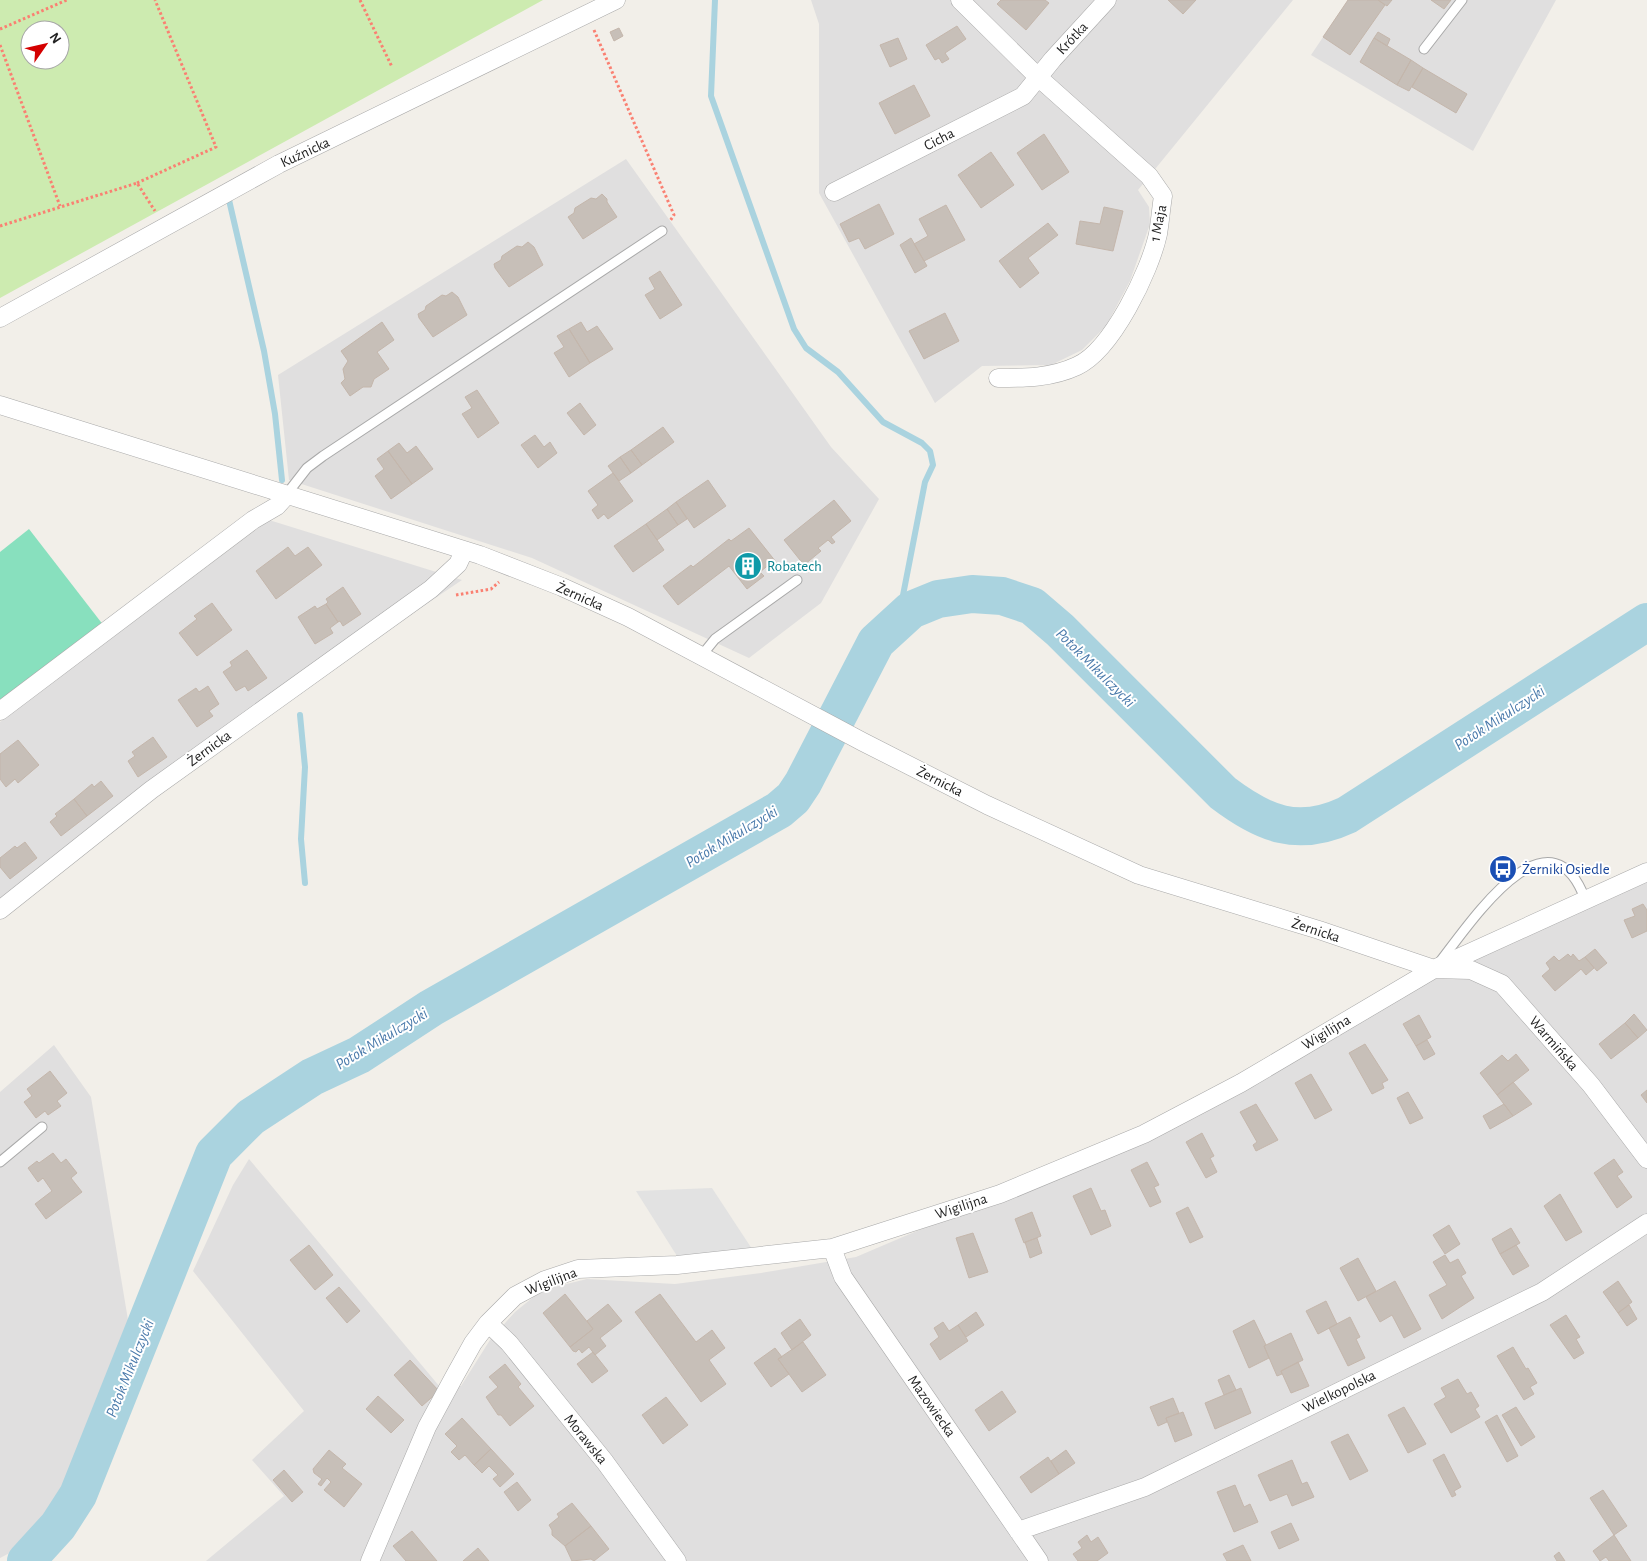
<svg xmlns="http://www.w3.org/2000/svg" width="1647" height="1561" font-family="'Alegreya Sans',sans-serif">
	<rect width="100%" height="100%" fill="#f2efe9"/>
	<!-- residential -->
	<path fill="#e0dfdf" d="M811,0H1293L1138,190L1149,207L1150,224L1130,281L1106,326L1082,350L1051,365L982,366L935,403L819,193V24Z
		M1348,0H1556L1473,151L1311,55Z
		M626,159L831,447L879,499L821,603L749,658L532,558L289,480L278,375Z
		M269,520L462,580L293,694L160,793L0,918V722Z
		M1647,874V1561H206L284,1496L252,1460L304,1411L193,1271L233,1185L249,1159L440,1387L461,1386L490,1340L515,1312L542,1290L587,1279L675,1284L761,1273L856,1257L1144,1134L1383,999Z
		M54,1045L91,1097L130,1332L93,1433L64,1494L33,1541L0,1558V1092Z"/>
	<!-- grass -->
	<path fill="#cdebb0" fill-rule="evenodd" d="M0,0H543L0,298ZM30,30H60V60H30Z"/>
	<!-- pitch -->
	<path fill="#88e0be" d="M29,529L104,626L0,706V552Z"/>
	<!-- parking -->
	<path fill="#e2e2e2" d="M712,1188L752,1249L677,1256L636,1191Z"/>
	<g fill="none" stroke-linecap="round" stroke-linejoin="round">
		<!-- stream -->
		<path stroke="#aad3df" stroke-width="6" d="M715,0L711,96L794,329L806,348L838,372L883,422L922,443L930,451L933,465L925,482L898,621
			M229,200L264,351L275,414L282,480
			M300,715L305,767L301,839L305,883"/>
		<!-- river -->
		<path stroke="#aad3df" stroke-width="38" d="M26,1561L58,1526L78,1495L214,1154L251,1117L312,1077L359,1055L431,1008L779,810L793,798L803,783L876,642L911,610L938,599L972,594L1002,596L1032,606L1060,630L1223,793C1264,824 1298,838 1347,815L1647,622"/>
	</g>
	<!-- building -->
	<path fill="#c7bfb8" stroke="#c4b6ab" d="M1001,0H1045L1049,3L1026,30L997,4Z
		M1168,0H1196L1183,14Z
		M1348,0H1378L1385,5L1350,55L1323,37Z
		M1378,0H1392L1387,6Z
		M1431,0H1451L1444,9Z
		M957,26L966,39L945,53L949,59L942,63L939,58L935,60L926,45Z
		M619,28L623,36L614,41L610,32Z
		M1378,32L1390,39L1387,46L1374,38Z
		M898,38L907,59L890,67L880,45Z
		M1374,38L1411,60L1397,85L1360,62Z
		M1411,60L1423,68L1409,91L1397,85Z
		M1423,68L1467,94L1456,113L1412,87Z
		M914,85L930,116L895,134L879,103Z
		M1044,134L1069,172L1042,190L1017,153Z
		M991,152L1014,185L981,208L958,175Z
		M602,194L607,199V202L617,217L583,239L568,217L574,213L575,208L591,198L596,199Z
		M879,204L894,234L865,249L859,238L849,242L840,224Z
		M946,205L965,240L924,261L914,244L928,236L919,219Z
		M1104,207L1123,211L1113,251L1076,244L1080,221L1100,224Z
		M1048,223L1058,235L1028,258L1039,273L1020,288L999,261Z
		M911,238L927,266L915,273L900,245Z
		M528,242L534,247L543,265L509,287L495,268L494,264L501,260L502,256L517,246L522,247Z
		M660,271L682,305L660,319L645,295L655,289L649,278Z
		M452,292L458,297L467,315L433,337L419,318L418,314L425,310L426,306L442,295L446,296Z
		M945,313L959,341L924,359L909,331Z
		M382,322L394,340L377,352L389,369L374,379L371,387H363L350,396L341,383L345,379L343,369L348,361L341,351Z
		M581,322L587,332L597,326L613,349L590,363L569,329Z
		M569,329L590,363L569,377L554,353L564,347L557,336Z
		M477,390L499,423L478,438L462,414L472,408L465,397Z
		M580,403L596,425L584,435L567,413Z
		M663,427L674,442L642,465L631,450Z
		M535,435L544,447L550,442L557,453L538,468L521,445Z
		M399,443L407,453L416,446L433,469L412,484L388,451Z
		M631,450L642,465L631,473L620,457Z
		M388,451L412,484L391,499L375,476L384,469L377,459Z
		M620,457L631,473L619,481L608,466Z
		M613,473L633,501L608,519L604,514L598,519L592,510L598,505L588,491Z
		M708,480L726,506L694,528L676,502Z
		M834,500L851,521L831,537L835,542L832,544L828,540L818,548L821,551L804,565L784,540Z
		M676,502L687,519L678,525L667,509Z
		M667,509L678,525L657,540L646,524Z
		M646,524L664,550L633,572L614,546Z
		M749,528L780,567L776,570L771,563L760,572L764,576L747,589L729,566L678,605L663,586L691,565L693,567L729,539L731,541Z
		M288,547L295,556L308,547L322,565L276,599L256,571Z
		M343,587L361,614L343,626L340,621L338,622L326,604L328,602L326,599Z
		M212,603L232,630L197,656L179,633L197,619L194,616Z
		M326,604L338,622L330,628L333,633L315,644L298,617L315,606L317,609Z
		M247,650L267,678L248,691L245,686L236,691L223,672L232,666L230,662Z
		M208,686L219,704L209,711L213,716L197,727L178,700L196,688L199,692Z
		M153,737L167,757L138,777L128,761L135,756L132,752Z
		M18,740L39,765L18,783L15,779L6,787L0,779V754Z
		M101,781L113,796L87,816L74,799L92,784L94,787Z
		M74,799L87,816L61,836L50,822L57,816L55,814Z
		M25,842L37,858L10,879L0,867V858L15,846L17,848Z
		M1643,904L1647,910V931L1632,938L1624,920L1635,916L1632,909Z
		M1595,949L1607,963L1597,971L1585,957Z
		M1568,954L1571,957L1573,954L1579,961L1585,957L1594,968L1586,975L1581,969L1555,991L1542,976L1550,969L1546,963L1554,956L1559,961Z
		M1634,1014L1647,1030L1638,1038L1625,1023Z
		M1419,1015L1431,1037L1416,1046L1403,1024Z
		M1625,1023L1638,1038L1611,1059L1599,1044Z
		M1427,1040L1435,1054L1424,1060L1416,1046Z
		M1365,1044L1388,1080L1382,1083L1384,1088L1372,1094L1349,1053Z
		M1516,1054L1529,1070L1497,1095L1480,1073L1502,1055L1508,1061Z
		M50,1071L67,1093L57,1101L61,1106L48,1115L45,1111L36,1118L24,1102L32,1096L27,1089Z
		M1311,1074L1332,1110L1315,1119L1295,1083Z
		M1513,1082L1532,1104L1513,1116L1497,1095Z
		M1647,1090V1103L1641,1095Z
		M1408,1092L1423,1118L1410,1124L1397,1098Z
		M1256,1104L1278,1140L1256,1151L1253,1145L1257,1142L1240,1112Z
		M1504,1104L1513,1116L1490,1129L1483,1116Z
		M1202,1133L1214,1156L1210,1158L1217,1172L1206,1178L1186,1142Z
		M53,1153L61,1163L66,1159L77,1173L71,1178L82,1192L46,1219L35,1204L52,1191L43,1178L38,1182L28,1168L37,1161L39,1163Z
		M1614,1159L1623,1172L1617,1176L1632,1197L1617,1208L1594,1173Z
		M1147,1162L1159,1185L1154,1187L1161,1202L1150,1207L1131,1170Z
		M1091,1188L1101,1211L1105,1210L1111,1226L1091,1235L1073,1196Z
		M1560,1194L1582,1232L1566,1241L1544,1206Z
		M1188,1207L1203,1237L1190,1243L1176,1213Z
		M1032,1212L1041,1236L1024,1243L1015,1219Z
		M1449,1225L1460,1244L1445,1254L1433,1235Z
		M1511,1228L1520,1243L1500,1254L1492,1239Z
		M973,1233L988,1272L969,1278L956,1238Z
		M1037,1238L1042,1253L1030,1258L1025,1242Z
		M309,1245L333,1275L315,1290L290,1260Z
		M1516,1245L1529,1266L1513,1275L1500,1254Z
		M1445,1255L1450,1263L1458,1259L1466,1273L1461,1276L1474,1298L1442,1319L1429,1295L1447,1285L1433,1262Z
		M1358,1258L1376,1291L1358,1301L1340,1268Z
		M1395,1281L1421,1329L1404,1338L1392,1315L1380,1322L1366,1297Z
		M1618,1281L1632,1302L1618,1313L1603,1292Z
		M339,1287L360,1311L347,1323L326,1298Z
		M565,1294L593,1329L570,1347L543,1313Z
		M660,1294L696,1342L712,1330L725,1348L709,1360L726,1384L701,1402L635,1312Z
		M1326,1301L1337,1324L1318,1334L1306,1311Z
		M608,1304L622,1321L600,1338L606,1346L595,1355L589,1347L582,1353L579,1349L576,1352L573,1351L570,1347L593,1329L587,1321Z
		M1629,1305L1637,1319L1627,1326L1618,1313Z
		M976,1312L984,1325L966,1337L958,1325Z
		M1566,1315L1580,1337L1576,1339L1584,1353L1574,1359L1550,1325Z
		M1350,1317L1360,1337L1356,1339L1365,1358L1348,1366L1329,1328Z
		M800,1319L811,1335L792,1350L781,1333Z
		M1254,1320L1266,1345L1264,1346L1269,1358L1249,1368L1233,1331Z
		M943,1322L949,1331L958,1325L968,1341L940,1360L930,1344L939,1337L934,1328Z
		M1291,1333L1303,1360L1281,1371L1282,1374L1277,1376L1264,1346Z
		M803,1342L826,1375L802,1392L778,1359Z
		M1513,1347L1526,1369L1528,1368L1537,1383L1530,1387L1534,1394L1524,1400L1497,1356Z
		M775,1348L782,1357L778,1359L789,1374L771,1387L754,1363Z
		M593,1352L608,1371L592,1383L577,1364Z
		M410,1360L439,1391L422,1406L394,1375Z
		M1298,1362L1309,1386L1291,1393L1281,1371Z
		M505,1364L521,1384L518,1387L534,1406L510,1426L501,1415H498L486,1397L498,1387L489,1377Z
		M1229,1375L1236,1390L1224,1395L1218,1380Z
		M1458,1379L1467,1394L1471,1392L1479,1406L1475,1409L1480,1417L1451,1433L1434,1404L1446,1397L1441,1388Z
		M1241,1388L1251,1413L1215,1429L1205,1403Z
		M1002,1391L1016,1412L989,1431L975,1410Z
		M378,1396L404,1420L391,1433L366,1409Z
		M666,1397L688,1425L663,1444L642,1415Z
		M1173,1398L1179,1413L1166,1418L1167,1422L1158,1426L1150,1407Z
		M1404,1407L1426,1444L1408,1453L1388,1415Z
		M1516,1407L1535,1437L1521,1446L1502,1415Z
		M1183,1412L1192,1435L1175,1442L1166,1418Z
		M1497,1415L1518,1456L1507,1462L1485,1422Z
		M462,1418L491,1449L474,1465L465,1455L459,1460L451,1452L457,1446L445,1434Z
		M1348,1434L1368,1471L1350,1480L1331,1442Z
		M491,1449L514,1474L500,1487L493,1479L498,1475L489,1466L482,1473L474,1465Z
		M329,1450L346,1464L342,1468L362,1484L344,1507L324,1490L331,1482L327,1478L321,1486L318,1484L322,1479L314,1473L313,1469Z
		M1066,1450L1075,1463L1059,1474L1051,1461Z
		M1444,1454L1461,1487L1454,1491L1456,1495L1452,1497L1433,1460Z
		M1048,1457L1059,1474L1031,1493L1020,1477Z
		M1292,1460L1302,1484L1307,1482L1314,1497L1292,1506L1287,1494L1270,1501L1258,1475Z
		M284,1470L303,1492L292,1502L273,1480Z
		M517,1482L531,1500L518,1511L504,1492Z
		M1235,1485L1244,1507L1250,1504L1258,1522L1234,1532L1217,1492Z
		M1603,1490L1627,1526L1614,1535L1590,1498Z
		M572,1503L591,1526L565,1546L552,1535V1530L549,1525L559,1517L557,1514Z
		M1291,1523L1299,1540L1279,1549L1271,1532Z
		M591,1526L609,1549L594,1561L591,1559L572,1561L565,1546Z
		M412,1531L437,1561H406L393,1546Z
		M1087,1535L1091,1542L1098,1537L1108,1553L1097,1561H1078L1073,1554L1082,1548L1078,1542Z
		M1614,1535L1631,1561H1609L1606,1557L1600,1561L1593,1551Z
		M1243,1545L1251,1561H1227L1223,1554Z
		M478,1548L489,1561H463Z
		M1559,1552L1565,1561H1557L1554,1556Z"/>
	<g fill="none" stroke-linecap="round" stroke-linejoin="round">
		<!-- lane casing -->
		<g stroke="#a9a9a9" stroke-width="11">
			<path id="lane" d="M1424,49L1462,0
				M286,495L307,468L323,456L662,231
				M702,655L715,639L797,580
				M1439,963C1469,925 1549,802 1585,899
				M0,1162L42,1127"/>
		</g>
		<!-- street casing -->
		<g stroke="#a9a9a9" stroke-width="19">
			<path id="street" d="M960,0L1038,77L1149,176L1163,196C1161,209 1160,222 1158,234C1150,271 1112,350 1077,366C1051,378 1026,378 998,378
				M834,192L1023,96L1053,59L1107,0
				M0,318L279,164L616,0
				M0,405L480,555L562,587L628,617L863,742L987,805L1139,875L1319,930L1434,969L1471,970L1502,984L1591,1085L1647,1159
				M0,711L253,520L277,506L286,496
				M0,910L151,790L431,589L458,564L464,551
				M832,1248L843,1277L1039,1561
				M488,1323L509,1343L605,1462L677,1561
				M1018,1531L1145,1487L1542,1292L1647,1223
				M370,1561L427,1427L454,1377L473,1343L488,1323L515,1296L545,1280L578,1269L677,1265L832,1248L1000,1194L1144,1134L1241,1083L1434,969L1647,872"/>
		</g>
		<!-- path -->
		<path stroke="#fa8072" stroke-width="3" stroke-dasharray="2.5 2.5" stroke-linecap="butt" d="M360,0L392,67
			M0,29L67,0
			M594,30L674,215L670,221
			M0,45L60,206
			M137,183L216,147L155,0
			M0,226L137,183L155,211
			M456,595L491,589L499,582"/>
		<!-- lane -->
		<use href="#lane" stroke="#fff" stroke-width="9"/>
		<!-- street -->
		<use href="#street" stroke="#fff" stroke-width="18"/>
	</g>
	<!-- icons -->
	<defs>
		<g id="building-disc" transform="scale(1.4375)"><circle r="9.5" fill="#0f9aa8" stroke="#fff"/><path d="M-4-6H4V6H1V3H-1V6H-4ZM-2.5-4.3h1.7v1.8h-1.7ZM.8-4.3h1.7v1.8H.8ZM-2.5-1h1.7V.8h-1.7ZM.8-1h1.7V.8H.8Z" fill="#fff"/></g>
		<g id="bus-disc" transform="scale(1.4375)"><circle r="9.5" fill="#1a4fb4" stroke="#fff"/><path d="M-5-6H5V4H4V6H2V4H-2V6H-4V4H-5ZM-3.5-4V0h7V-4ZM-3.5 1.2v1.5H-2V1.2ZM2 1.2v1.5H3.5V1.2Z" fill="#fff"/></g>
	</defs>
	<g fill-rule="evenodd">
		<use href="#building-disc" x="748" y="566"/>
		<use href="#bus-disc" x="1503" y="869"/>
	</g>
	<g text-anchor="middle" stroke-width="4" stroke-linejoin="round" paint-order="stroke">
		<!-- street labels -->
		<g font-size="15" fill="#222" stroke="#fff">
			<text transform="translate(1072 38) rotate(-47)" y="5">Krótka</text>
			<text transform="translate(939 139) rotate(-27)" y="5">Cicha</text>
			<text transform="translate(305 152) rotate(-25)" y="5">Kuźnicka</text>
			<text transform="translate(1158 223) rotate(-79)" y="5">1 Maja</text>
			<text transform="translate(580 596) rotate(24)" y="5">Żernicka</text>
			<text transform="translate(209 748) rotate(-36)" y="5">Żernicka</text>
			<text transform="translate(940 781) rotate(27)" y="5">Żernicka</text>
			<text transform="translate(1316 930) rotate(18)" y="5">Żernicka</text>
			<text transform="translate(1326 1032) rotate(-31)" y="5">Wigilijna</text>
			<text transform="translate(1554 1043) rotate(49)" y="5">Warmińska</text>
			<text transform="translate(961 1206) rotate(-18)" y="5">Wigilijna</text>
			<text transform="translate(551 1281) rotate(-21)" y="5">Wigilijna</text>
			<text transform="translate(1339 1391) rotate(-26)" y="5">Wielkopolska</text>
			<text transform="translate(932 1406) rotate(55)" y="5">Mazowiecka</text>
			<text transform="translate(586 1439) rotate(51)" y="5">Morawska</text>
		</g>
		<!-- culture labels -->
		<g font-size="15" fill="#0d838f" stroke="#fff" text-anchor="start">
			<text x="767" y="571">Robatech</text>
		</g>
		<!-- transit labels -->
		<g font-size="15" fill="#164399" stroke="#fff" text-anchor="start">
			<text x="1522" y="874">Żerniki Osiedle</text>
		</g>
		<!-- water labels -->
		<g font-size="16" font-style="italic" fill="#4a7aab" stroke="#fff">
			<text transform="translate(1096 667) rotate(45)" y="6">Potok Mikulczycki</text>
			<text transform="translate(1499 717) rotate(-33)" y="6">Potok Mikulczycki</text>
			<text transform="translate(731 836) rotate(-31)" y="6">Potok Mikulczycki</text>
			<text transform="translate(381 1038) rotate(-31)" y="6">Potok Mikulczycki</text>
			<text transform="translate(129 1368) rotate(-68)" y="6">Potok Mikulczycki</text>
		</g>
	</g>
	<!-- north arrow -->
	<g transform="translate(45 45) rotate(56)"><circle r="24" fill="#ffffff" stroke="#a7a7a7"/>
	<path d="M0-4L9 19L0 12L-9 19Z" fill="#d40000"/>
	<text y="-8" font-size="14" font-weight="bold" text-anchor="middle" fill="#222222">N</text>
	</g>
</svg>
